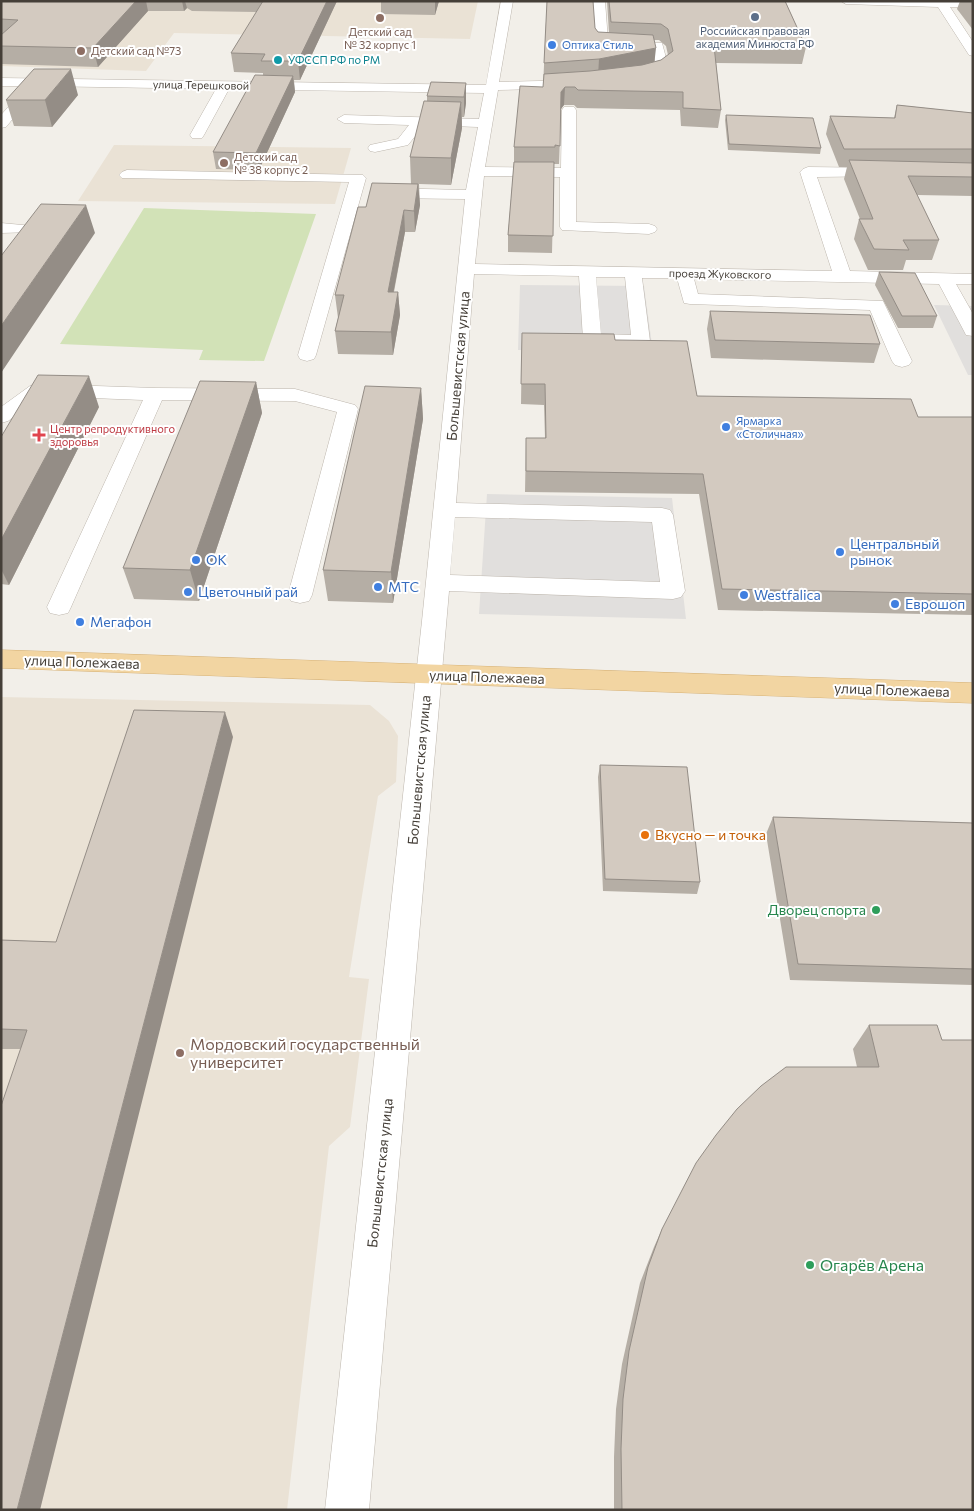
<svg xmlns="http://www.w3.org/2000/svg" width="974" height="1511" font-family="Commissioner,sans-serif">
	<rect width="100%" height="100%" fill="#f2efe9"/>
	<!-- education -->
	<path fill="#eae2d5" d="M87,1H478L470,39L174,33L146,71L1,66V22Z
		M114,145L351,148L335,204L78,201Z
		M1,697L370,705L389,721L398,736L396,782L378,796L349,977L369,979L350,1127L329,1146L287,1510H1Z"/>
	<!-- green -->
	<path fill="#d2e2b7" d="M144,208L316,214L264,361L199,360L203,350L60,344Z"/>
	<!-- parking -->
	<path fill="#e1dfdd" d="M520,285L644,286L653,352L518,350Z
		M934,305L973,306V375H968Z
		M487,494L672,498L686,619L479,614Z"/>
	<g fill="none" stroke-linecap="round" stroke-linejoin="round">
		<!-- minor casing -->
		<g stroke="#bdb6ad" stroke-width="1">
			<path id="minor" d="M501,1H513L499,82L581,80L588,84L581,88L498,90L485,167L561,168L562,110L564,107H574L576,110V222L649,224L655,226L657,229L655,232L649,234L562,230L560,227V177L484,176L475,264L832,271L800,172L803,169L808,167L884,168L889,170L892,173L889,176L817,177L850,271L973,274V284H956L973,314V336L966,335L964,331L939,284L694,279L698,294L883,301L912,361L909,365L902,367L895,365L892,361L870,310L690,304L684,303L677,278H642L650,341L648,345L641,347L592,345L585,343L583,339L579,276L474,274L456,503L662,508L670,510L673,515L685,591L681,597L673,599L449,591L369,1510H325L422,621L465,199L382,198L377,196L374,193L377,190L382,188L466,190L478,127L424,125L408,145L375,152L370,151L368,148L370,145L398,139L409,125L344,123L337,119L344,115L479,119L484,93L229,89L204,135L202,138H192L190,135L216,89L40,86L6,127L1,128V115L27,86H1V78L486,85ZM596,277H625L631,335L601,334ZM455,517L652,522L660,582L450,575Z
				M593,1H605L608,41L662,43L669,69L668,72L635,80L630,79L629,76L630,73L656,67L653,50L598,48L596,45Z
				M841,1H973V7H950L973,42V56L969,55L938,7L846,4Z
				M127,170L363,175L366,178L316,355L314,359L307,361L300,359L298,355L349,182L122,178L119,175L122,172Z
				M1,223L33,226L35,229L33,232L1,233Z
				M37,384L155,388L295,389L355,405L358,409L312,595L309,601L300,603L291,601L288,595L337,412L295,401L162,400L71,607L68,613L59,615L50,613L47,607L143,400L41,396L8,421L1,423V407L30,386Z"/>
		</g>
		<!-- major casing -->
		<g stroke="#d5b074" stroke-width="1">
			<path id="major" d="M1,650L973,683V703L1,668Z"/>
		</g>
		<!-- minor -->
		<use href="#minor" fill="#fff" fill-rule="evenodd"/>
		<!-- major -->
		<use href="#major" fill="#f2d5a2" fill-rule="evenodd"/>
	</g>
	<!-- wall -->
	<path fill="#b5aea5" fill-rule="evenodd" d="M1,1H337L300,80H294L295,92L259,170L216,169L213,152L263,75V73L234,72L231,53L257,12L192,11L187,8L184,11H148L98,67L1,64Z
		M381,1H439L435,15L381,14Z
		M547,1L595,28L598,32L609,33L607,1H785L806,47L802,64L716,63L721,110L718,128L681,126L680,110L577,108L574,105H564L561,109L559,164H554L552,253L508,252V235L514,162V147L543,87ZM654,40H659L666,46L668,55L661,60L654,62Z
		M960,1H973V30L957,9Z
		M466,83V103L464,117H462V128L451,185L419,184L420,205L415,232H405L394,292H398L400,315L393,355L338,354L335,331L338,318L335,295L366,207L411,184L410,157L427,101V96Z
		M78,95L52,127L14,126L6,100Z
		M897,105L973,113V196L917,195L939,240L932,260H906L903,270H868L854,239L859,219H860L844,179L847,167H839L826,134L830,116L894,118Z
		M726,115L821,148L820,154L728,150L725,120Z
		M879,272L937,316L933,328H898L875,285Z
		M710,311L880,344L874,363L711,358L707,329Z
		M522,333L615,340L697,396L918,417H973V615L718,610L699,494L525,492L526,438H545L544,405L521,404Z
		M256,382L262,413L199,601L134,599L123,568Z
		M421,388L423,419L393,603L328,601L323,570Z
		M99,407L9,585L1,584V437Z
		M233,737L20,1049H1V940L56,942Z
		M600,765L700,882L697,894L603,891L598,777Z
		M773,817L973,823V985L790,980L766,834Z
		M869,1025H937L973,1510H614V1457L616,1409L622,1364L640,1283L654,1247L662,1229L857,1067L853,1049Z"/>
	<!-- shaded-wall -->
	<path fill="#948d86" d="M136,1H146L148,11L98,67L93,48Z
		M182,1H185L187,8L184,11Z
		M327,1H337L300,80L298,61Z
		M435,1H439L435,15Z
		M656,48L654,66L598,77L599,59Z
		M71,69L78,95L52,127L45,100Z
		M293,76L295,92L259,170L256,153Z
		M466,83V103L464,117V97Z
		M565,87L564,105L560,110L561,92Z
		M461,102L462,128L451,185V158Z
		M418,184L420,205L415,232L414,211Z
		M86,205L95,233L1,373V326Z
		M404,210L405,232L389,315L388,292Z
		M398,292L400,315L393,355L391,332Z
		M89,376L99,407L9,585L1,569V540Z
		M256,382L262,413L199,601L190,570Z
		M421,388L423,419L393,603L391,572Z
		M225,712L233,737L40,1510H17Z"/>
	<!-- building -->
	<path fill="#d3cac0" stroke="#948d86" d="M1,1H136L93,48L1,46V35L18,20L1,19Z
		M263,1H327L298,61H261L265,54L231,53Z
		M547,1H593L595,28L598,32L653,35L656,48L599,59L544,63Z
		M609,1H785L806,47L714,46L721,110L683,108V92L578,90L575,87H565L561,92L560,146L555,145V147H514L520,86L543,87L544,74L590,71L642,65L661,60L673,51L668,29L661,24L611,22Z
		M34,69H71L45,100H6Z
		M255,75L293,76L256,153L213,152Z
		M431,82L466,83L464,97L427,96Z
		M424,101L461,102L451,158L410,157Z
		M897,105L973,113V149H844L830,116L895,118Z
		M726,115L813,118L821,148L729,144Z
		M849,160L973,163V177L908,176L939,240H903L909,250L874,249L859,219H873Z
		M514,162H554L553,236L508,235Z
		M372,183L418,184L414,211L404,210L388,292H398L391,332L335,331L344,295H335L358,207H366Z
		M41,204L86,205L1,326V256Z
		M879,272L915,273L937,316H902Z
		M710,311L870,315L880,344L715,340Z
		M522,333L614,334L615,340L687,341L697,396L911,399L918,417H973V594L722,589L703,474L526,471V438H546L545,384H521Z
		M38,375L89,376L1,540V437Z
		M200,381L256,382L190,570L123,568Z
		M365,386L421,388L391,572L323,570Z
		M134,710L225,712L17,1510H1V1106L27,1030L1,1029V940L56,942Z
		M600,765L687,767L700,882L605,879Z
		M773,817L973,823V969L798,964Z
		M869,1025H937L942,1040H973V1510H622L621,1449L623,1399L629,1351L648,1267L662,1229L696,1163L716,1135L737,1109L761,1086L786,1067H879Z"/>
	<!-- markers -->
	<circle fill="#5c6f8a" stroke="#fff" stroke-width="2" cx="755" cy="17" r="5"/>
	<g fill="#8d6e63" stroke="#fff" stroke-width="2">
		<circle cx="380" cy="18" r="5"/>
		<circle cx="81" cy="51" r="5"/>
		<circle cx="224" cy="163" r="5"/>
		<circle cx="180" cy="1053" r="5"/>
	</g>
	<g fill="#3f7fe0" stroke="#fff" stroke-width="2">
		<circle cx="552" cy="45" r="5"/>
		<circle cx="726" cy="427" r="5"/>
		<circle cx="840" cy="552" r="5"/>
		<circle cx="196" cy="560" r="5"/>
		<circle cx="378" cy="587" r="5"/>
		<circle cx="188" cy="592" r="5"/>
		<circle cx="744" cy="595" r="5"/>
		<circle cx="895" cy="604" r="5"/>
		<circle cx="80" cy="622" r="5"/>
	</g>
	<circle fill="#0f9aa8" stroke="#fff" stroke-width="2" cx="278" cy="60" r="5"/>
	<path fill="#e0444e" stroke="#fff" stroke-width="2" d="M36.5 427.5h5v5h5v5h-5v5h-5v-5h-5v-5h5z"/>
	<circle fill="#e8710a" stroke="#fff" stroke-width="2" cx="645" cy="835" r="5"/>
	<g fill="#2e9e5b" stroke="#fff" stroke-width="2">
		<circle cx="876" cy="910" r="5"/>
		<circle cx="810" cy="1265" r="5"/>
	</g>
	<g text-anchor="middle" stroke-width="4" stroke-linejoin="round" paint-order="stroke">
		<!-- far-service labels -->
		<g font-size="11" fill="#4e5e75" stroke="#fff">
			<text x="755" y="35">Российская правовая<tspan x="755" dy="13">академия Минюста РФ</tspan></text>
		</g>
		<!-- far-education labels -->
		<g font-size="11" fill="#785e54" stroke="#fff" text-anchor="start">
			<text x="380" y="36" text-anchor="middle">Детский сад<tspan x="380" dy="13">№ 32 корпус 1</tspan></text>
			<text x="91" y="55">Детский сад №73</text>
			<text x="234" y="161">Детский сад<tspan x="234" dy="13">№ 38 корпус 2</tspan></text>
		</g>
		<!-- far-shop labels -->
		<g font-size="11" fill="#366cbe" stroke="#fff" text-anchor="start">
			<text x="562" y="49">Оптика Стиль</text>
			<text x="736" y="425">Ярмарка<tspan x="736" dy="13">«Столичная»</tspan></text>
		</g>
		<!-- far-culture labels -->
		<g font-size="11" fill="#0d838f" stroke="#fff" text-anchor="start">
			<text x="288" y="64">УФССП РФ по РМ</text>
		</g>
		<!-- far-street labels -->
		<g font-size="11" fill="#453f38" stroke="#fff">
			<text transform="translate(201 85) rotate(1)" y="4">улица Терешковой</text>
			<text transform="translate(720 274) rotate(1)" y="4">проезд Жуковского</text>
		</g>
		<!-- far-health labels -->
		<g font-size="11" fill="#be3a42" stroke="#fff" text-anchor="start">
			<text x="50" y="433">Центр репродуктивного<tspan x="50" dy="13">здоровья</tspan></text>
		</g>
		<!-- street labels -->
		<g font-size="14" fill="#453f38" stroke="#fff">
			<text transform="translate(458 366) rotate(-85)" y="5">Большевистская улица</text>
			<text transform="translate(82 662) rotate(2)" y="5">улица Полежаева</text>
			<text transform="translate(487 677) rotate(2)" y="5">улица Полежаева</text>
			<text transform="translate(892 690) rotate(2)" y="5">улица Полежаева</text>
			<text transform="translate(419 770) rotate(-85)" y="5">Большевистская улица</text>
			<text transform="translate(380 1173) rotate(-84)" y="5">Большевистская улица</text>
		</g>
		<!-- shop labels -->
		<g font-size="14" fill="#366cbe" stroke="#fff" text-anchor="start">
			<text x="850" y="549">Центральный<tspan x="850" dy="16">рынок</tspan></text>
			<text x="206" y="565">OK</text>
			<text x="388" y="592">МТС</text>
			<text x="198" y="597">Цветочный рай</text>
			<text x="754" y="600">Westfalica</text>
			<text x="905" y="609">Еврошоп</text>
			<text x="90" y="627">Мегафон</text>
		</g>
		<!-- food labels -->
		<g font-size="14" fill="#c56008" stroke="#fff" text-anchor="start">
			<text x="655" y="840">Вкусно — и точка</text>
		</g>
		<!-- leisure labels -->
		<g font-size="14" fill="#27864d" stroke="#fff" text-anchor="end">
			<text x="866" y="915">Дворец cпорта</text>
		</g>
		<!-- near-education labels -->
		<g font-size="16" fill="#785e54" stroke="#fff" text-anchor="start">
			<text x="190" y="1050">Мордовский государственный<tspan x="190" dy="18">университет</tspan></text>
		</g>
		<!-- near-leisure labels -->
		<g font-size="16" fill="#27864d" stroke="#fff" text-anchor="start">
			<text x="820" y="1271">Огарёв Арена</text>
		</g>
	</g>
	<!-- border -->
	<rect width="974" height="1511" fill="none" stroke="#453f38" stroke-width="5"/>
</svg>
